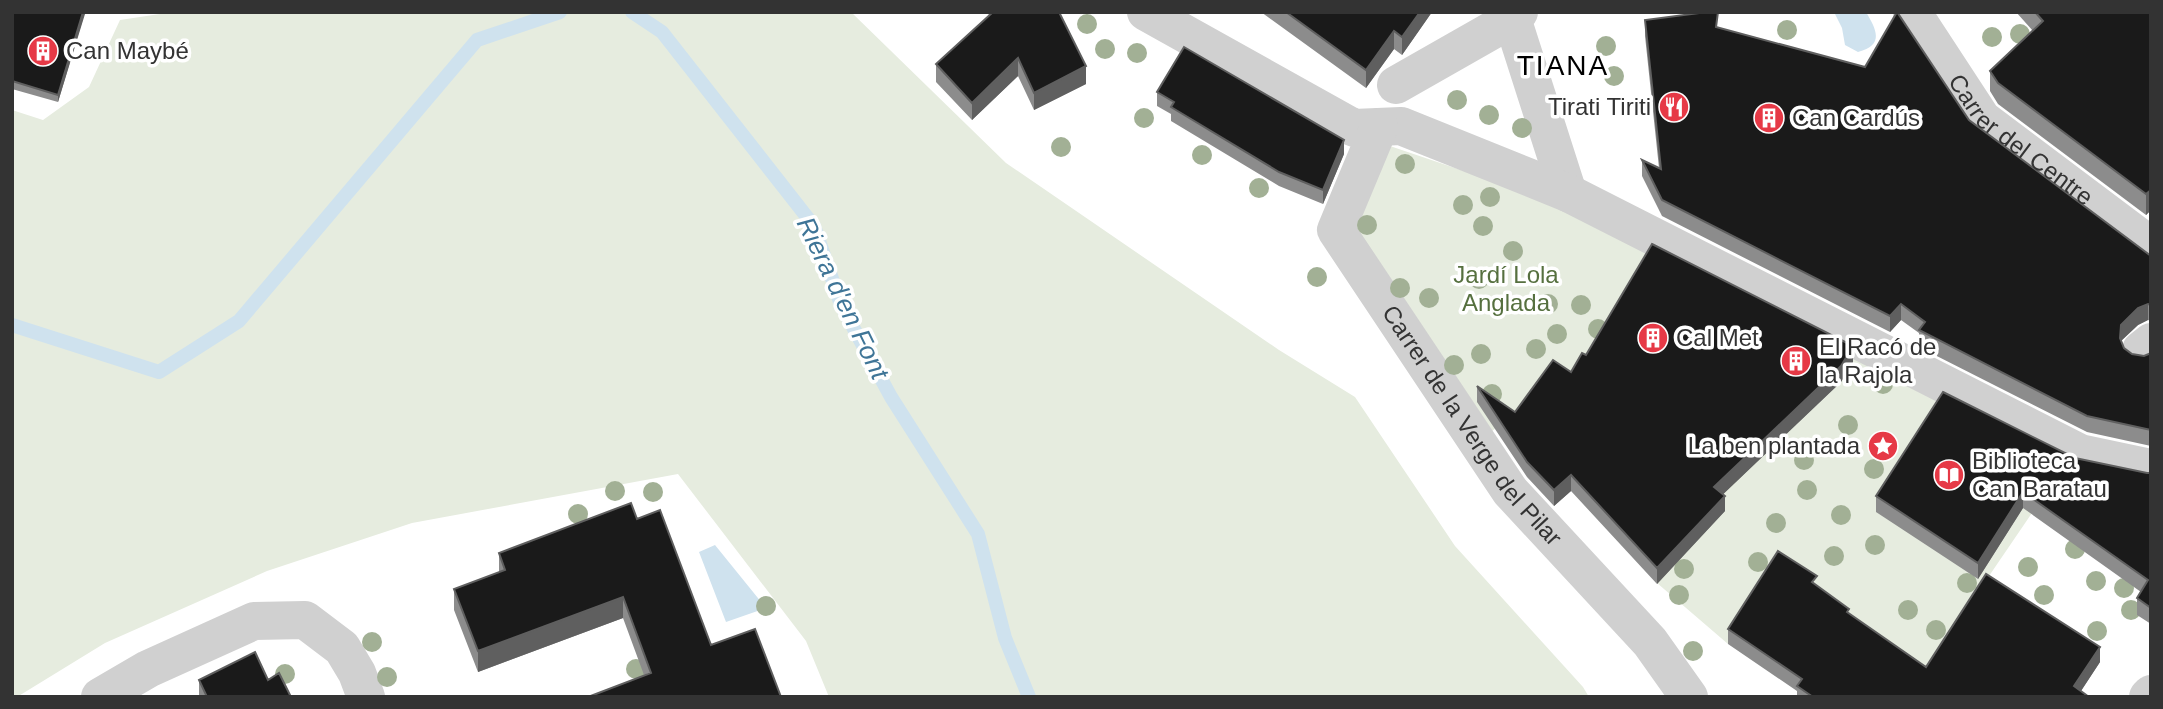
<svg xmlns="http://www.w3.org/2000/svg" width="2163" height="709" font-family="Arial,sans-serif">
	<rect width="100%" height="100%" fill="#fff"/>
	<!-- green -->
	<path fill="#e6ecdf" d="M173,12H851L1006,163L1279,350L1355,397L1455,546L1583,687L1589,697H829L806,641L678,474L412,523L267,571L105,643L17,697H12V110L43,120L89,87L120,20Z
		M1387,145L1544,198L1655,255L1586,370L1529,409L1504,420L1485,438L1350,234Z
		M1769,308L2062,469L1914,686L1740,626L1728,644L1657,583L1722,509L1645,425Z"/>
	<!-- water -->
	<path fill="#cfe2ee" d="M1834,12H1866C1876,29 1885,45 1858,52L1845,45L1842,28Z
		M715,545L766,608L726,622L699,552Z"/>
	<g fill="none" stroke-linecap="round" stroke-linejoin="round">
		<!-- stream -->
		<path stroke="#cfe2ee" stroke-width="14" d="M632,12L662,32L814,226L841,305L891,397L978,534L1005,638L1029,697
			M12,325L159,372L239,321L477,40L560,12"/>
		<!-- pedestrian -->
		<path stroke="#d0d0d0" stroke-width="38" d="M1510,12L1568,193
			M1396,85L1512,19L1519,12
			M2141,350L2151,342"/>
		<!-- minor -->
		<g stroke="#d0d0d0" stroke-width="38">
			<path d="M1146,12L1354,128L1401,126L1568,193L2080,453L2151,468"/>
			<path id="s1" d="M1912,12L1982,119L2151,246"/>
			<path id="s2" d="M1379,127L1336,230L1510,491L1650,642L1689,697"/>
			<path d="M100,697L148,669L254,621L305,620L342,648L357,673L366,697"/>
			<path d="M2148,697L2151,694"/>
		</g>
	</g>
	<!-- trees -->
	<g fill="#a2b095">
		<circle cx="1087" cy="24" r="10"/>
		<circle cx="1787" cy="30" r="10"/>
		<circle cx="2020" cy="34" r="10"/>
		<circle cx="1992" cy="37" r="10"/>
		<circle cx="1606" cy="46" r="10"/>
		<circle cx="1105" cy="49" r="10"/>
		<circle cx="1137" cy="53" r="10"/>
		<circle cx="1614" cy="76" r="10"/>
		<circle cx="1457" cy="100" r="10"/>
		<circle cx="1489" cy="115" r="10"/>
		<circle cx="1144" cy="118" r="10"/>
		<circle cx="1522" cy="128" r="10"/>
		<circle cx="1061" cy="147" r="10"/>
		<circle cx="1202" cy="155" r="10"/>
		<circle cx="1405" cy="164" r="10"/>
		<circle cx="1259" cy="188" r="10"/>
		<circle cx="1490" cy="197" r="10"/>
		<circle cx="1463" cy="205" r="10"/>
		<circle cx="1367" cy="225" r="10"/>
		<circle cx="1483" cy="226" r="10"/>
		<circle cx="1513" cy="251" r="10"/>
		<circle cx="1317" cy="277" r="10"/>
		<circle cx="1479" cy="279" r="10"/>
		<circle cx="1400" cy="288" r="10"/>
		<circle cx="1429" cy="298" r="10"/>
		<circle cx="1548" cy="304" r="10"/>
		<circle cx="1581" cy="305" r="10"/>
		<circle cx="1598" cy="329" r="10"/>
		<circle cx="1557" cy="334" r="10"/>
		<circle cx="1536" cy="349" r="10"/>
		<circle cx="1481" cy="354" r="10"/>
		<circle cx="1454" cy="365" r="10"/>
		<circle cx="1883" cy="384" r="10"/>
		<circle cx="1492" cy="394" r="10"/>
		<circle cx="1848" cy="425" r="10"/>
		<circle cx="1804" cy="460" r="10"/>
		<circle cx="1874" cy="469" r="10"/>
		<circle cx="1807" cy="490" r="10"/>
		<circle cx="615" cy="491" r="10"/>
		<circle cx="653" cy="492" r="10"/>
		<circle cx="578" cy="514" r="10"/>
		<circle cx="1841" cy="515" r="10"/>
		<circle cx="1776" cy="523" r="10"/>
		<circle cx="1875" cy="545" r="10"/>
		<circle cx="2075" cy="549" r="10"/>
		<circle cx="1834" cy="556" r="10"/>
		<circle cx="1758" cy="562" r="10"/>
		<circle cx="2028" cy="567" r="10"/>
		<circle cx="1684" cy="569" r="10"/>
		<circle cx="2096" cy="581" r="10"/>
		<circle cx="1967" cy="583" r="10"/>
		<circle cx="2124" cy="588" r="10"/>
		<circle cx="1679" cy="595" r="10"/>
		<circle cx="2044" cy="595" r="10"/>
		<circle cx="766" cy="606" r="10"/>
		<circle cx="1908" cy="610" r="10"/>
		<circle cx="2131" cy="610" r="10"/>
		<circle cx="1936" cy="630" r="10"/>
		<circle cx="2097" cy="631" r="10"/>
		<circle cx="372" cy="642" r="10"/>
		<circle cx="1693" cy="651" r="10"/>
		<circle cx="636" cy="669" r="10"/>
		<circle cx="285" cy="674" r="10"/>
		<circle cx="387" cy="677" r="10"/>
	</g>
	<!-- wall -->
	<path fill="#8c8c8c" d="M12,12H85L58,102L12,89Z
		M988,12H1059L1086,84L1034,110L1018,76L972,120L936,82V64L989,16Z
		M1261,12H1432L1402,55L1394,49L1366,88Z
		M2016,12H2151V210L2146,215L1998,104L1990,91V71L2033,31Z
		M1645,20L1969,120L2151,256V321L2148,320L2138,325L2121,341L2124,348L2132,354L2144,356L2151,353V446L2087,432L1919,347V333L1901,320L1890,332L1662,216L1642,176V160L1659,168L1645,36Z
		M1157,92L1344,154L1323,204L1279,186L1171,121V114L1157,106Z
		M1586,355L1853,362L1841,382L1723,494L1725,511L1657,584L1571,491L1554,506L1527,477L1477,402V386L1515,412L1571,372Z
		M2075,458L2147,473H2151V624L2137,615V598L2141,592L2023,508L1978,579L1876,512V496Z
		M637,519L711,645L644,675L623,618L478,672L454,610V589L499,572V553Z
		M1817,586L1849,614L1926,667L2100,662L2081,691L2089,697H1797V691L1728,644V629Z
		M199,680H268L291,697H199Z"/>
	<!-- shaded-wall -->
	<path fill="#5f5f5f" d="M83,12H85V14L58,102V95Z
		M1420,12H1432L1402,55V37Z
		M1394,31V49L1366,88V70Z
		M1018,58V76L972,120V103Z
		M1086,66V84L1034,110V93Z
		M1344,140V154L1323,204V190Z
		M2151,190V210L2146,215V194Z
		M1901,304V320L1890,332V316Z
		M2148,304V320L2138,325L2121,341L2120,338L2121,325L2138,308Z
		M1853,346V362L1841,382L1714,503V487Z
		M1571,475V491L1554,506V490Z
		M2023,492V508L1978,579V563Z
		M1725,496V511L1657,584V568Z
		M623,597V618L478,672V651Z
		M2100,647V662L2077,697L2074,686Z"/>
	<!-- building -->
	<path fill="#1a1a1a" stroke="#5f5f5f" stroke-width="2" d="M12,12H83L58,95L12,81Z
		M993,12H1059L1086,66L1034,93L1018,58L972,103L936,64Z
		M1286,12H1420L1402,37L1394,31L1366,70Z
		M1707,12H1718L1716,27L1865,67L1897,12L1969,120L2151,256V305L2148,304L2138,308L2121,325L2120,338L2124,348L2132,354L2144,356L2151,353V430L2087,416L1919,330L1925,322L1901,304L1890,316L1662,200L1642,160L1661,169L1645,20Z
		M2035,12H2151V190L2146,194L1998,83L1990,71L2043,21Z
		M1184,47L1344,140L1323,190L1279,172L1171,107L1174,102L1157,92Z
		M1652,244L1853,346L1841,366L1714,487L1725,496L1657,568L1571,475L1554,490L1527,462L1477,386L1515,412L1553,360L1571,372L1582,353L1586,355Z
		M1943,392L2075,458L2147,473H2151V608L2137,598L2148,580L2023,492L1978,563L1876,496Z
		M631,503L637,519L660,510L711,645L755,629L781,697H588L651,673L623,597L478,651L454,589L505,570L499,553Z
		M1778,551L1817,576L1812,582L1849,609L1847,612L1926,667L1986,574L2100,647L2074,686L2089,697H1813L1797,686L1802,679L1728,629Z
		M255,652L268,680L279,673L291,697H207L199,680Z"/>
	<!-- icons -->
	<defs>
		<g id="building-disc" transform="scale(1.575)"><circle r="9.5" fill="#e63946" stroke="#fff"/><path d="M-4-6H4V6H1V3H-1V6H-4ZM-2.5-4.3h1.7v1.8h-1.7ZM.8-4.3h1.7v1.8H.8ZM-2.5-1h1.7V.8h-1.7ZM.8-1h1.7V.8H.8Z" fill="#fff"/></g>
		<g id="restaurant-disc" transform="scale(1.575)"><circle r="9.5" fill="#e63946" stroke="#fff"/><path d="M-5-6h1v4h1v-4h1v4h1v-4h1v5L-1.5 .5V6h-2V.5L-5-1ZM5-6V6H3V1.5H1.5Q1.5-4 5-6Z" fill="#fff"/></g>
		<g id="sight-disc" transform="scale(1.575)"><circle r="9.5" fill="#e63946" stroke="#fff"/><path d="M0-6L1.8-2.2L6-1.7L2.9 1.2L3.7 5.4L0 3.3L-3.7 5.4L-2.9 1.2L-6-1.7L-1.8-2.2Z" fill="#fff"/></g>
		<g id="library-disc" transform="scale(1.575)"><circle r="9.5" fill="#e63946" stroke="#fff"/><path d="M-6-4Q-3-5.5-.7-3.5V5Q-3 3-6 4ZM6-4Q3-5.5 .7-3.5V5Q3 3 6 4Z" fill="#fff"/></g>
	</defs>
	<g fill-rule="evenodd">
		<use href="#building-disc" x="43" y="51"/>
		<use href="#restaurant-disc" x="1674" y="107"/>
		<use href="#building-disc" x="1769" y="118"/>
		<use href="#building-disc" x="1653" y="338"/>
		<use href="#building-disc" x="1796" y="361"/>
		<use href="#sight-disc" x="1883" y="446"/>
		<use href="#library-disc" x="1949" y="475"/>
	</g>
	<g text-anchor="middle" stroke-width="7" stroke-linejoin="round" paint-order="stroke">
		<!-- poi labels -->
		<g font-size="24" fill="#333" stroke="#fff" text-anchor="start">
			<text x="66" y="59">Can Maybé</text>
			<text x="1651" y="115" text-anchor="end">Tirati Tiriti</text>
			<text x="1792" y="126">Can Cardús</text>
			<text x="1676" y="346">Cal Met</text>
			<text x="1819" y="355">El Racó de<tspan x="1819" dy="28">la Rajola</tspan></text>
			<text x="1860" y="454" text-anchor="end">La ben plantada</text>
			<text x="1972" y="469">Biblioteca<tspan x="1972" dy="28">Can Baratau</tspan></text>
		</g>
		<!-- street labels -->
		<g font-size="24" fill="#333" stroke="#fff">
			<text dy="8" stroke="none"><textPath href="#s1" startOffset="170">Carrer del Centre</textPath></text>
			<text dy="8" stroke="none"><textPath href="#s2" startOffset="350">Carrer de la Verge del Pilar</textPath></text>
		</g>
		<!-- park labels -->
		<g font-size="24" fill="#56703f" stroke="#fff">
			<text x="1506" y="283">Jardí Lola<tspan x="1506" dy="28">Anglada</tspan></text>
		</g>
		<!-- water labels -->
		<g font-size="26" font-style="italic" fill="#3f7597" stroke="#fff">
			<text transform="translate(843 298) rotate(64)" y="9">Riera d'en Font</text>
		</g>
		<!-- quarter labels -->
		<g font-size="28" letter-spacing="2" fill="#000" stroke="#fff">
			<text x="1563" y="75">TIANA</text>
		</g>
	</g>
	<!-- border -->
	<rect width="2163" height="709" fill="none" stroke="#333333" stroke-width="28"/>
</svg>
